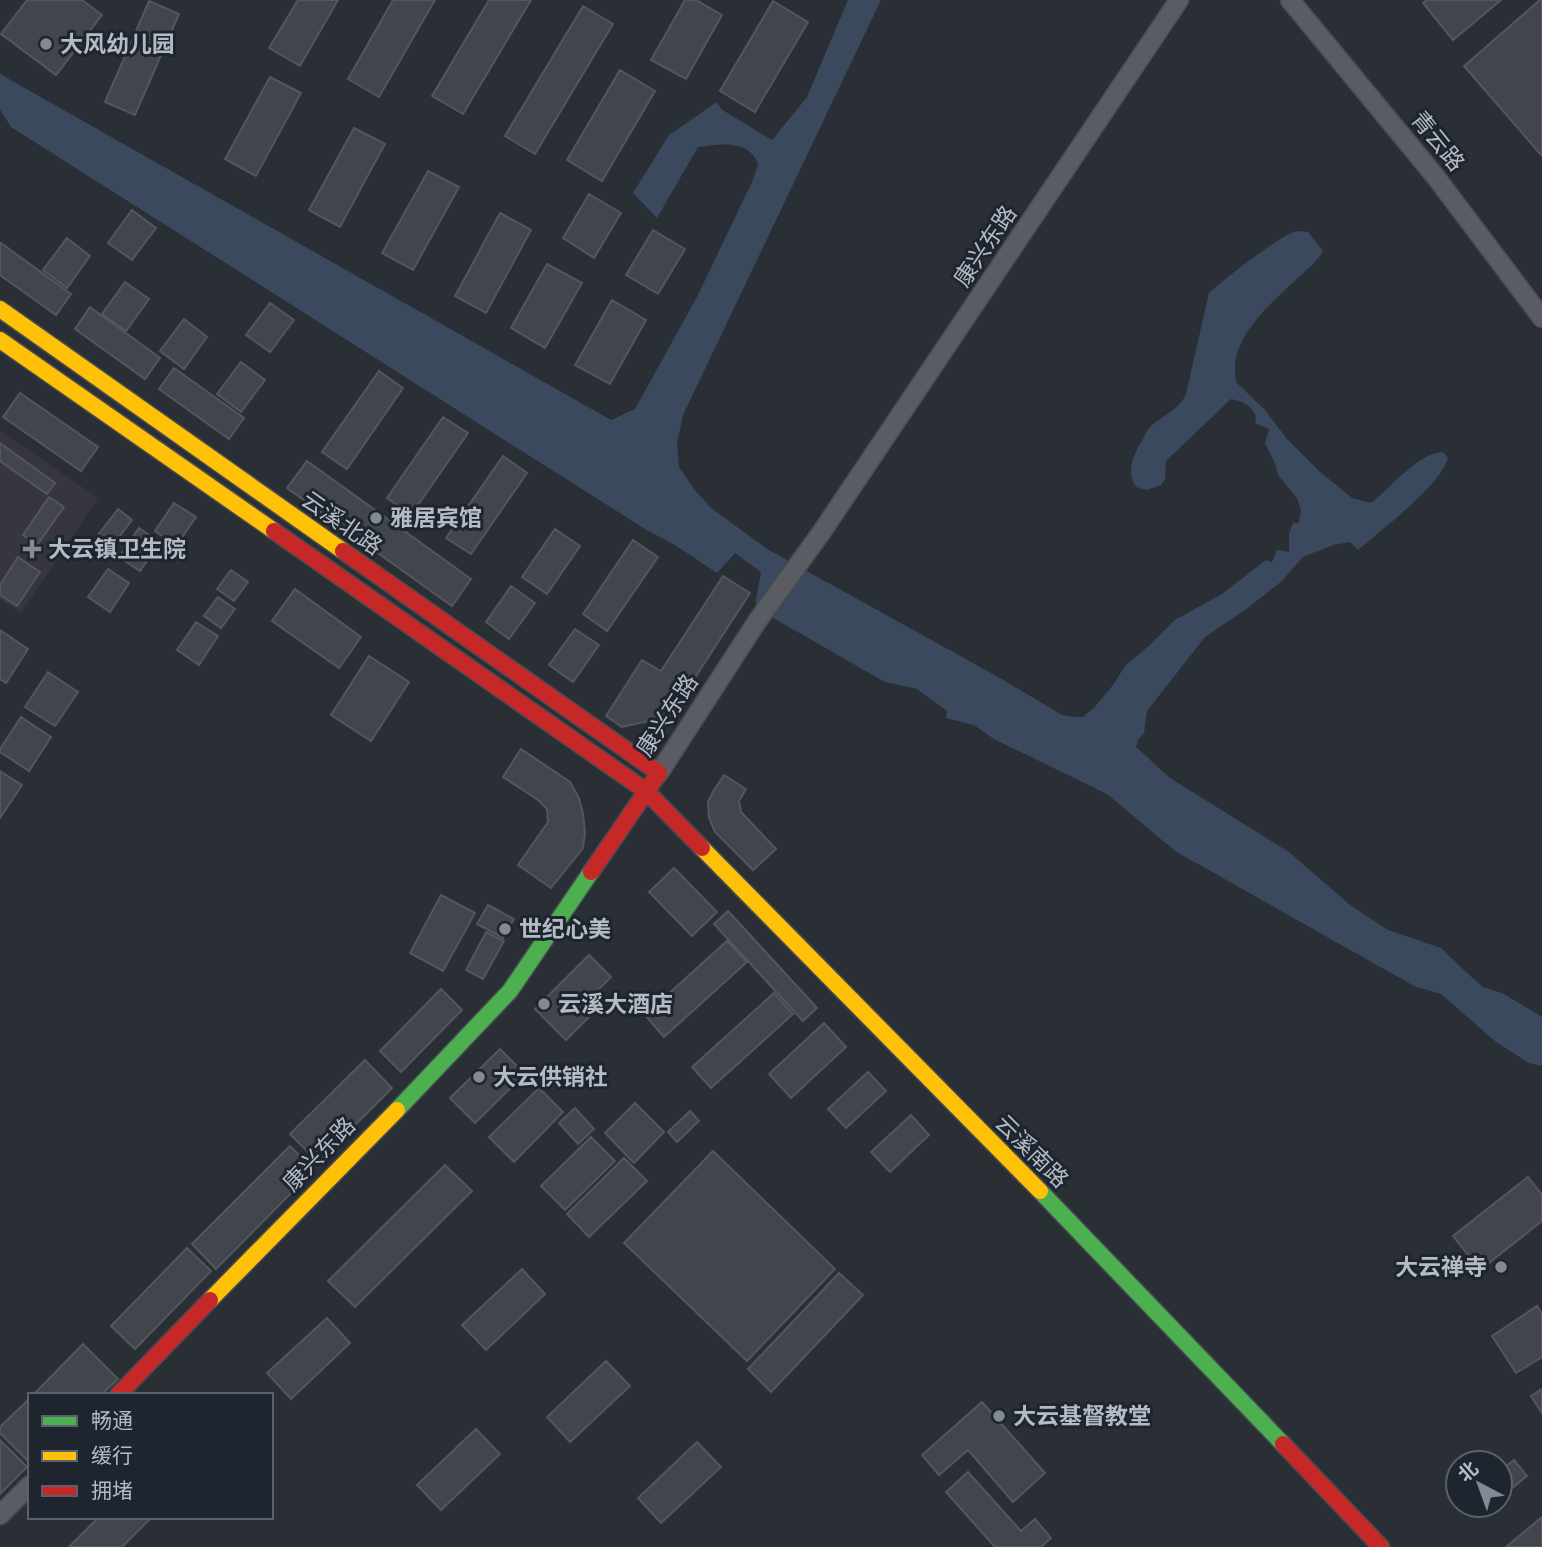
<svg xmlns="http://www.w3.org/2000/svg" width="1542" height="1547" font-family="'Nunito Sans','Noto Sans SC',sans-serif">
	<rect width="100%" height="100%" fill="#2a2f35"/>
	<!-- medical -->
	<path fill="#363540" d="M0,430L98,498L21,613L0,599Z"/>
	<!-- water -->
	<path fill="#3a495d" d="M848,0H881L683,415L677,443L679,467L694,489L711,508L767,549L1000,678L1062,715L1073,717H1083L1094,708L1113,685L1125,666L1151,644L1175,620L1222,594L1266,560L1272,562L1277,550L1289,552V533L1293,523H1299L1301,510L1297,498L1278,475L1275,463L1265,443L1269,429L1255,423L1256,416C1250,404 1243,402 1231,399L1166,461L1165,479L1161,485L1147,490L1136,487C1126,473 1133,455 1142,441C1144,437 1146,431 1150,427C1163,415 1179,410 1186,394L1209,293C1223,280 1280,235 1297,231C1299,231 1306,232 1308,232L1323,251C1317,261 1310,267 1301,275C1277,298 1237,330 1235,366C1234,371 1236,377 1236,382L1264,409L1287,439L1319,471L1352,498L1371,503C1392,487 1416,454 1443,452L1448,458C1440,486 1381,530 1358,550L1350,542L1333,545L1303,557L1282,581L1245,610L1205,637L1147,711L1144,733L1138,740L1136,747L1170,778L1289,852L1350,905L1388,930L1441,948L1467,973L1483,987L1504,994L1542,1017V1066L1529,1063L1496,1042L1441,994L1414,986L1175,851L1107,794L994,739L974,725L946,718L947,711L917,689L885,682L756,608V599L761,572L735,553L717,573L675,545L645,529L11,127L0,109V74L611,420L635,409L697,297L752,182L758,165C757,161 755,158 753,155C740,140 715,145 698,147L657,218L633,193L669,135L717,102L721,109L772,140L807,97Z"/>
	<!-- building -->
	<path fill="#42464c" stroke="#52565d" stroke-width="2" d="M27,0H82L102,15L56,75L1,34Z
		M298,0H338L300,66L269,48Z
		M393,0H435L379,97L348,79Z
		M489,0H531L463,114L432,96Z
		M685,0H696L722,15L686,79L651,60Z
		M1427,0H1501L1453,40L1423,3Z
		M1540,0H1542V156L1464,66Z
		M149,1L179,14L135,115L105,102Z
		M773,1L808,22L755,112L720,91Z
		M583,6L613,24L535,154L505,136Z
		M620,70L655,91L602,181L567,160Z
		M270,77L301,93L256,176L225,159Z
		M354,128L385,144L340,227L309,210Z
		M428,171L459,187L413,270L382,253Z
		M589,194L621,213L594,258L563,238Z
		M132,210L156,228L132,260L108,243Z
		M500,213L531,230L486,313L455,296Z
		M653,230L685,249L658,294L626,275Z
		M67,238L90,256L67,288L43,270Z
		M1,243L71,294L56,315L0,275V245Z
		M547,264L582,283L545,348L511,328Z
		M125,282L149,299L126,331L102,314Z
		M612,300L646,320L610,384L575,365Z
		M270,303L294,320L270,352L246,335Z
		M90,307L160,358L145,379L75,329Z
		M184,319L207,337L184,369L160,351Z
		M241,362L265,380L241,412L217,394Z
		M174,368L244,418L229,439L159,389Z
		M379,371L403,388L347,469L322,452Z
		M20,393L98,447L81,471L3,417Z
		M443,417L468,433L411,515L387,498Z
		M0,443L55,483L47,494L0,461Z
		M503,456L527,473L471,554L446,538Z
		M307,461L471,579L452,606L287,488Z
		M49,497L64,507L37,545L23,535Z
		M174,503L196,517L176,546L155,531Z
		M118,509L132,520L112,546L98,535Z
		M139,528L160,542L140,571L119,557Z
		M555,529L580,546L547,594L522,577Z
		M633,540L658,557L607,631L583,614Z
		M18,557L40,572L17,606L0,595V585Z
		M108,569L129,583L110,612L88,597Z
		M231,570L248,582L234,601L217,589Z
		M723,576L750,593L670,716L622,727L606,716L642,660L661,671Z
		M511,586L535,603L509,639L486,622Z
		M295,589L361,637L339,668L272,621Z
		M218,597L235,609L221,628L204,616Z
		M196,622L218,636L199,665L177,650Z
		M575,629L599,645L573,682L549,665Z
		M0,630L28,649L6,683L0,679Z
		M369,656L409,682L371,741L331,715Z
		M48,672L78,692L55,726L25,707Z
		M21,717L51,737L29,771L0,752V749Z
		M521,749L570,782L579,798L583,814L585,833L583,848L551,888L518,865L548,822L547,809L538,800L503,777Z
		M0,771L22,785L0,818Z
		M724,775L746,789L739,801L741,812L776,849L753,870L715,832L709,818L708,802L714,790Z
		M674,868L717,912L692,936L649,892Z
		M441,895L475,913L443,971L410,953Z
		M488,905L514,919L503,938L477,924Z
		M728,911L817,1008L803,1021L714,924Z
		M486,932L504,941L483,979L466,970Z
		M727,941L747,962L664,1037L645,1015Z
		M589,955L611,977L585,1003L594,1012L566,1040L535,1009Z
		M441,989L462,1010L401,1072L380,1051Z
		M774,993L793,1014L711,1088L692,1067Z
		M824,1023L846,1047L791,1098L769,1074Z
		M500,1049L525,1074L475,1123L450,1098Z
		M365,1060L392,1088L318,1162L290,1134Z
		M868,1072L886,1091L846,1128L828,1109Z
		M539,1088L563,1112L514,1162L489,1137Z
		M635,1103L664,1132L634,1163L605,1133Z
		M575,1108L594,1129L578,1144L559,1123Z
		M690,1111L699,1121L677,1142L668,1132Z
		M911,1115L929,1135L890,1172L871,1152Z
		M591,1137L615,1161L565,1210L541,1186Z
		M290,1146L314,1170L216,1269L192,1244Z
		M713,1151L835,1269L747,1361L624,1243Z
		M624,1158L647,1181L589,1237L567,1214Z
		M445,1165L472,1191L355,1307L328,1281Z
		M1528,1177L1542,1195V1221L1480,1270L1453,1236Z
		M187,1248L211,1271L135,1349L111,1326Z
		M522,1269L545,1294L486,1350L462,1325Z
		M839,1273L863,1295L771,1392L748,1369Z
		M1537,1306L1542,1314V1357L1516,1373L1492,1336Z
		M327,1318L350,1343L291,1399L267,1373Z
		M83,1344L118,1379L101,1395H33Z
		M606,1361L630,1386L570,1442L547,1417Z
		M1542,1389V1413L1531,1396Z
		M30,1398V1463L0,1433V1427Z
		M982,1402L1045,1473L1013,1502L968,1450L939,1475L922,1455Z
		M476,1429L500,1454L441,1510L417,1485Z
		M0,1440L27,1467L0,1494Z
		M697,1442L721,1467L661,1523L638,1498Z
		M1514,1460L1527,1476L1511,1489L1500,1476V1471Z
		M968,1472L1021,1531L1035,1519L1051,1538L1041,1547H995L946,1492Z
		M99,1517H152L122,1547H69Z
		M1542,1517V1547H1506Z"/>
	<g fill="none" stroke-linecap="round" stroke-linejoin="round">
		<!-- street casing -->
		<g stroke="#484b50" stroke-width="21">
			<path id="street" d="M1290,0L1435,176L1542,318
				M659,773L758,620L821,533L1179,0
				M0,1515L30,1485"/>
		</g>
		<!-- fast casing -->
		<g stroke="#484b50" stroke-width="19">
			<path id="fast" d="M397,1110L510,991L591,872
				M1040,1191L1283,1444"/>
		</g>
		<!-- slow casing -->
		<g stroke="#484b50" stroke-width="19">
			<path id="slow" d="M0,309L343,551
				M0,340L274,531
				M702,848L1040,1191
				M210,1300L397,1110"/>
		</g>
		<!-- jam casing -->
		<g stroke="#484b50" stroke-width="19">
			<path id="jam" d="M274,531L646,791L702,848
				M343,551L659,773L591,872
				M118,1395L210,1300
				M1283,1444L1381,1547"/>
		</g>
		<!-- street -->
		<use href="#street" stroke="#595d63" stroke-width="18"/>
		<!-- fast -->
		<use href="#fast" stroke="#4caf50" stroke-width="16"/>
		<!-- slow -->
		<use href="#slow" stroke="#ffc107" stroke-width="16"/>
		<!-- jam -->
		<use href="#jam" stroke="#c62828" stroke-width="16"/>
	</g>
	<!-- markers -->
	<g fill="#848a93" stroke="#1e252f" stroke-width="2.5">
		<circle cx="46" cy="44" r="7"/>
		<circle cx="376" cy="518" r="7"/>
		<path d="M28.5 538.5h7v7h7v7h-7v7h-7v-7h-7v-7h7z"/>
		<circle cx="505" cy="929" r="7"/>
		<circle cx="544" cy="1004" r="7"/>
		<circle cx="479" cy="1077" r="7"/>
		<circle cx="1501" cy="1267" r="7"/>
		<circle cx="999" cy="1416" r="7"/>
	</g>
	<g text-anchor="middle" stroke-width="6" stroke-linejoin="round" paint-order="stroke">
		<!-- poi labels -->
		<g font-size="23" font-weight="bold" fill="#b4bbc5" stroke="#1e252f" text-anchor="start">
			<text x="60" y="52">大风幼儿园</text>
			<text x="390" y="526">雅居宾馆</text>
			<text x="48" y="557">大云镇卫生院</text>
			<text x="519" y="937">世纪心美</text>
			<text x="558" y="1012">云溪大酒店</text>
			<text x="493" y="1085">大云供销社</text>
			<text x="1487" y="1275" text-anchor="end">大云禅寺</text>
			<text x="1013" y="1424">大云基督教堂</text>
		</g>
		<!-- street labels -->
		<g font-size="23" fill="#b4bbc5" stroke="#1e252f">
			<text transform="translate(1438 141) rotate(51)" y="8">青云路</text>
			<text transform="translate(985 246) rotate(-56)" y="8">康兴东路</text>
			<text transform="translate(342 523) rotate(35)" y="8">云溪北路</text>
			<text transform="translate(667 715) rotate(-57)" y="8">康兴东路</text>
			<text transform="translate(1032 1151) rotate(45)" y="8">云溪南路</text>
			<text transform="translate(319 1154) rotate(-46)" y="8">康兴东路</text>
		</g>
	</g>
	<!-- legend -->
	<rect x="28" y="1393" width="245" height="126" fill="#1e252f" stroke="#5a616b" stroke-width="2"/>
	<rect x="42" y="1416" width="35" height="10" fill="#4caf50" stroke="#5a616b" stroke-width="2"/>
	<text x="91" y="1428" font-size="21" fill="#b4bbc5">畅通</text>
	<rect x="42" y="1451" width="35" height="10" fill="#ffc107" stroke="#5a616b" stroke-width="2"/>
	<text x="91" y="1463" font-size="21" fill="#b4bbc5">缓行</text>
	<rect x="42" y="1486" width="35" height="10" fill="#c62828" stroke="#5a616b" stroke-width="2"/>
	<text x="91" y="1498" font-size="21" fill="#b4bbc5">拥堵</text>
	<!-- north arrow -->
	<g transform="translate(1479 1484) rotate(319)"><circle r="33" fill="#1e252f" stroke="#5a616b" stroke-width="2"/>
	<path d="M0-5L12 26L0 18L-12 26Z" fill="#848a93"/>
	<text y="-10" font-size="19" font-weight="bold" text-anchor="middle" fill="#b4bbc5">北</text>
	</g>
</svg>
